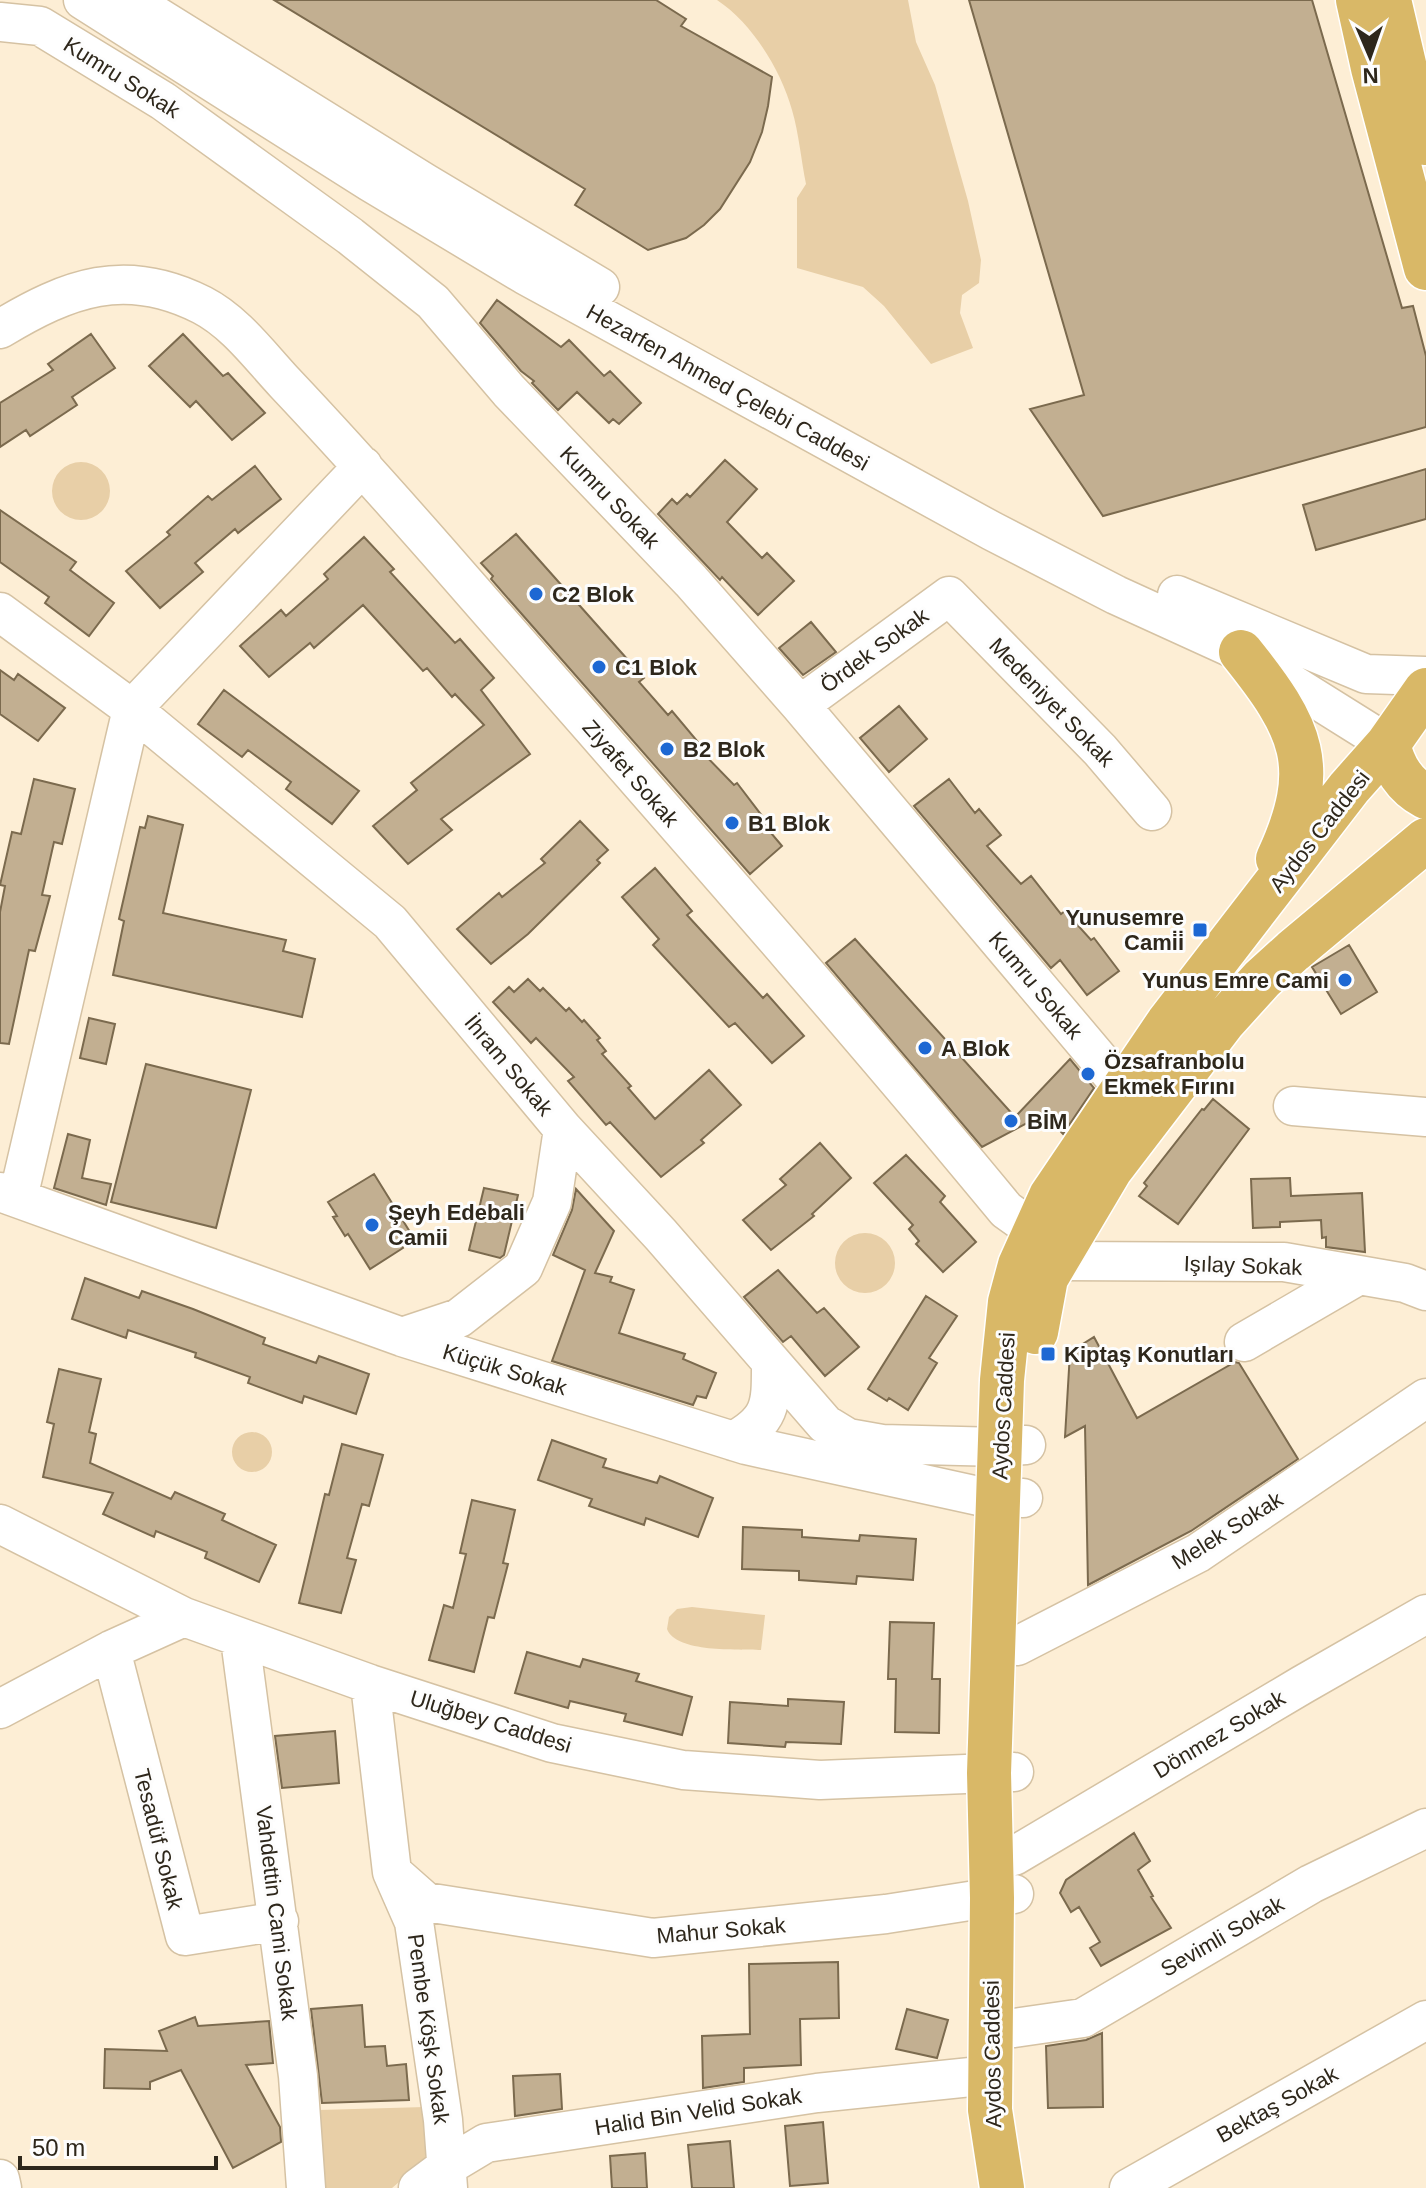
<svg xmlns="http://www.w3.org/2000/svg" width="1426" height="2188" font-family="Helvetica,sans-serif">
	<rect width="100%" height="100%" fill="#fdeed5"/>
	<!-- green -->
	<path fill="#e8cfa7" d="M717,0H908L916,42L935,85L968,201L981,260L979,283L962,295L960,313L973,348L931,364L884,306L863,287L797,268V198L806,184C801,160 799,134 792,110C781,70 752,23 717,0Z
		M52 491a29 29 0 1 1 58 0a29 29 0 1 1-58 0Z
		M835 1263a30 30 0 1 1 60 0a30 30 0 1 1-60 0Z
		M232 1452a20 20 0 1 1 40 0a20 20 0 1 1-40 0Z
		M692,1607L765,1615L761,1650C738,1649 676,1653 667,1629L669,1617L677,1609Z
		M425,2107V2160L392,2188H320L319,2110Z"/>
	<!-- building -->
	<path fill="#c2af91" stroke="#7b6a4e" stroke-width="2" d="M274,0H656L686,19L681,26L772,77L768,106L762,132L750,162L720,209L704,225L686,238L648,250L575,205L585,189Z
		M969,0H1312L1402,308L1413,306L1426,356V427L1103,516L1030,409L1084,395Z
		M497,300L561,347L569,340L604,376L610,371L641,403L619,424L613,419L609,423L577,392L558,410L532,383L534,381L521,371L480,323Z
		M91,334L115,368L72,397L77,405L30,436L26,430L0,447V403L53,370L48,364Z
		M183,334L223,376L228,373L265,413L232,440L196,401L190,407L149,366Z
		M725,460L757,489L727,522L762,558L767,553L794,581L758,615L722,577L720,580L658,514L672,499L677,504L687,494L690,497Z
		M255,466L281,499L238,533L235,529L195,563L203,572L160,608L126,571L170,535L167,532L208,496L212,500Z
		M1426,469V519L1316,550L1303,505Z
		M0,510L76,562L70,570L114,603L89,636L45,603L49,597L0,562Z
		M516,534L644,678L639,682L668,715L672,711L703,748L700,750L734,785L737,783L772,829L771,833L782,846L750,874L491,579L493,576L481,563Z
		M364,537L394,569L390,572L455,643L460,639L494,678L481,690L530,754L441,819L452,830L408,864L373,826L417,790L411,783L484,725L455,694L452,697L427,668L423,671L363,605L314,648L310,643L269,677L240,646L281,610L286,616L328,579L324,574Z
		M811,622L836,652L803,675L779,648Z
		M0,670L14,680L18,674L65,708L38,741L0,714Z
		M224,690L359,791L332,824L286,789L291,782L248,750L242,757L198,724Z
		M899,706L927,739L889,772L860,738Z
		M34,779L75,789L62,844L54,842L42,895L50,896L35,951L29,950L9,1044L0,1043V912L5,886L0,885L12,832L21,834Z
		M949,779L975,813L979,809L1001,835L987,846L1021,884L1031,876L1061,914L1065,911L1091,940L1094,938L1119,971L1087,995L1060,960L1051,968L914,806Z
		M148,816L183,825L163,913L286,940L283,951L315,959L302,1017L113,975L124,921L119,919L140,827L145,828Z
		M580,821L608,850L597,860L600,863L528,934L491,964L457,929L499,893L502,897L545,863L541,859Z
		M655,868L692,911L687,915L763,998L767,994L804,1036L772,1063L735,1023L729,1027L653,945L659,939L622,897Z
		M855,939L1015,1117L1070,1059L1094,1088L1063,1134L1044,1114L982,1147L826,963Z
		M1349,945L1377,992L1341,1014L1312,967Z
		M528,979L540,991L543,988L566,1011L569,1008L582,1022L584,1020L600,1038L597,1040L606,1051L602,1054L631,1086L628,1088L655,1119L709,1070L741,1105L701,1140L704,1143L661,1177L610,1122L606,1125L568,1081L574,1077L536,1038L531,1043L493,1002L509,987L514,992Z
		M89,1018L115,1024L106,1064L80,1058Z
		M146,1064L251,1090L216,1228L111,1202Z
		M1213,1099L1249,1129L1178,1224L1139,1196L1147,1186L1144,1183L1202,1109L1204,1110Z
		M68,1134L90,1140L82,1178L111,1184L106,1205L54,1188Z
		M820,1143L851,1178L812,1214L814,1216L771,1250L743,1220L786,1185L780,1179Z
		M906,1155L945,1196L940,1202L976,1242L943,1272L916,1244L919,1241L909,1229L913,1225L874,1183Z
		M374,1174L410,1232L399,1240L403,1248L370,1269L348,1234L345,1236L333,1217L337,1216L328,1202Z
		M1290,1178L1291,1196L1362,1193L1365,1252L1326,1247V1237L1322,1238L1321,1220L1280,1222V1227L1253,1228L1251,1179Z
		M484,1188L518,1195L504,1255L500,1258L469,1250Z
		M576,1189L614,1231L595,1273L612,1277L610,1282L634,1290L619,1333L685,1354L683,1359L716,1373L706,1398L697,1396L693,1405L552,1361L585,1270L553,1255L572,1210Z
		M778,1270L817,1313L824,1308L859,1347L825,1376L791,1336L783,1342L744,1297Z
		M85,1278L139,1298L142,1291L193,1309L265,1338L263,1344L316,1363L319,1356L369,1374L356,1414L304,1396L302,1403L248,1383L250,1377L195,1357L196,1353L128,1330L126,1338L72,1319Z
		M926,1296L957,1316L929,1358L937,1363L908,1410L889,1398L887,1401L868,1389Z
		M1094,1337L1137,1418L1235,1362L1239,1363L1298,1459L1191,1531L1088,1585L1085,1426L1065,1437L1070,1352Z
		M59,1369L101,1379L89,1432L96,1434L90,1463L171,1499L175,1492L225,1514L222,1520L276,1545L259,1582L205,1558L207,1552L156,1531L154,1537L103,1514L113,1493L43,1477L54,1424L47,1422Z
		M552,1440L606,1459L603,1467L657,1483L660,1476L713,1498L698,1537L646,1518L644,1525L589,1506L592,1499L538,1480Z
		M342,1444L383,1455L369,1506L362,1504L347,1558L356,1560L341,1613L299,1603L325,1494L329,1495Z
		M472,1500L515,1510L503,1563L508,1564L494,1618L488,1617L474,1672L429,1660L444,1605L453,1608L466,1554L460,1553Z
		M743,1527L802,1530V1537L859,1541L860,1535L916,1539L913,1580L857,1576L856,1584L799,1580V1571L742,1569Z
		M890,1622L934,1623L932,1679H940L939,1733L895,1732L896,1679H888Z
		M527,1652L580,1667L583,1659L639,1674L636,1681L692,1697L682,1735L624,1721L626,1714L570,1701L568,1708L515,1693Z
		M788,1699L844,1702L841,1744L786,1742L785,1747L728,1743L730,1702L788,1706Z
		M335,1731L339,1783L282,1788L275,1736Z
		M1134,1833L1150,1861L1138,1870L1153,1896L1151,1897L1171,1928L1101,1966L1090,1948L1100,1942L1079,1907L1071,1912L1060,1893L1066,1880Z
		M838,1962L839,2018L800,2019L801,2065L744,2068V2082L703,2088L702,2036L750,2034L749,1964Z
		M362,2005L365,2047L385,2046L387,2066L406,2064L409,2100L322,2103L311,2009Z
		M907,2009L948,2020L937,2058L896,2049Z
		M195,2017L198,2026L269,2021L273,2063L246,2065L280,2127L281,2142L233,2168L181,2070L150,2082V2089L104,2088L105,2049L167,2051L159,2031Z
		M1102,2033L1103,2107L1048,2108L1046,2046L1086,2040Z
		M560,2074L562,2109L515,2116L513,2076Z
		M823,2122L828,2183L790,2186L785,2126Z
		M730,2141L734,2188H692L688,2145Z
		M645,2153L647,2188H612L610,2156Z"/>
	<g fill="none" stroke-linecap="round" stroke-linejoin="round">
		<!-- minor casing -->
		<g stroke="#d5c2a3" stroke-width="41">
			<path id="minor" d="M83,0L370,182L525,275L992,531L1116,595L1241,652L1388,744
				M134,2L425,183L600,287
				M0,22L40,26L163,101L350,236L433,302L509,391L691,581L800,705L1124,1089
				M0,329C68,288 125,266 202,305C235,322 259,355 285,383C337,438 388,495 439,553C629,771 822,987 1006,1210L1034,1230
				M1177,595L1366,674L1426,676
				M0,612L132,709L390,922L563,1129L661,1235L825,1424L848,1438L882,1444L1000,1447L1026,1445
				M800,705L949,596L1100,750L1152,811
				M1293,1106L1426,1117
				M0,1192L402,1337L746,1445L983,1497L1023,1498
				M18,1198L132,709L363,466
				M1057,1261L1284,1262L1405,1283L1426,1291
				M402,1337L459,1318L523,1268L552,1202L563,1129
				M1244,1342L1359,1275
				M733,1441C772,1420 771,1404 771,1363
				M0,1524L184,1617L370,1684L552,1743L683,1770L820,1780L1014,1772
				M240,1639L298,2076L306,2188
				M1017,1646L1198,1553L1426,1398
				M111,1650L185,1936L279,1921
				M370,1684L392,1872L414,1922L443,2120L448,2188
				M0,1709L111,1650L184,1617
				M1014,1856L1302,1685L1426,1614
				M392,1872L426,1902L653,1938L886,1914L1014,1894
				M1014,2028L1083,2018L1311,1884L1426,1828
				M0,2179L2,2188
				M418,2188L446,2167L486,2143L817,2093L990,2075
				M1129,2188L1426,2020"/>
		</g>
		<!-- major casing -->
		<g stroke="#fff" stroke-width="47">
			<path id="major" d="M1358,0L1373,68L1426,268
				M1389,0L1412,98L1426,143
				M1241,652C1302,728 1321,766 1278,859
				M1388,744C1394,768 1404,785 1426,797
				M1036,1332L1046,1278L1110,1170L1224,1021L1262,979L1293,951L1426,840
				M1002,2188L990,2110L992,1898L989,1773L1002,1380L1010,1302L1020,1265L1051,1196L1168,1023L1349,788L1388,744L1426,690"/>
		</g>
		<!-- minor -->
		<use href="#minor" stroke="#fff" stroke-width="38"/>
		<!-- major -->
		<use href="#major" stroke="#d9b867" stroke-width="44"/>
	</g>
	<!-- markers -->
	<g fill="#1d68d3" stroke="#fdfdfd" stroke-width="3">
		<circle cx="536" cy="594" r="8"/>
		<circle cx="599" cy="667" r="8"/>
		<circle cx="667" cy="749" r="8"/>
		<circle cx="732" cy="823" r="8"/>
		<rect x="1192" y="922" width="16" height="16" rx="4"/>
		<circle cx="1345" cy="980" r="8"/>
		<circle cx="925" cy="1048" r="8"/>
		<circle cx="1088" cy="1074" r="8"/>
		<circle cx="1011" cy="1121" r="8"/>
		<circle cx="372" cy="1225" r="8"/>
		<rect x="1040" y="1346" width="16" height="16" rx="4"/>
	</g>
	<g text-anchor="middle" stroke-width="6" stroke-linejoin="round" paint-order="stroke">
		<!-- street labels -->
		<g font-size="22" fill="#2e271b" stroke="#fdfdfd">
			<text transform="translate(122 77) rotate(32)" y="8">Kumru Sokak</text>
			<text transform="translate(728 387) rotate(29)" y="8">Hezarfen Ahmed Çelebi Caddesi</text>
			<text transform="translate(610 497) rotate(46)" y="8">Kumru Sokak</text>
			<text transform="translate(874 650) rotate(-36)" y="8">Ördek Sokak</text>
			<text transform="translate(1052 702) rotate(46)" y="8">Medeniyet Sokak</text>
			<text transform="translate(631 773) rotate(49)" y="8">Ziyafet Sokak</text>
			<text transform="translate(1319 831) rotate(-52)" y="8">Aydos Caddesi</text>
			<text transform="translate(1036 985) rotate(50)" y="8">Kumru Sokak</text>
			<text transform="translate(509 1065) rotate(50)" y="8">İhram Sokak</text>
			<text transform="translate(1243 1265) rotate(2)" y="8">Işılay Sokak</text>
			<text transform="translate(505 1369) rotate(17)" y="8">Küçük Sokak</text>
			<text transform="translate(1003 1406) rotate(-87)" y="8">Aydos Caddesi</text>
			<text transform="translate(1227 1530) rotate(-32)" y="8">Melek Sokak</text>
			<text transform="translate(491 1721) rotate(17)" y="8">Uluğbey Caddesi</text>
			<text transform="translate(1219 1734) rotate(-31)" y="8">Dönmez Sokak</text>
			<text transform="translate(159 1839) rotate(76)" y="8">Tesadüf Sokak</text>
			<text transform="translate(277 1913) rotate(83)" y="8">Vahdettin Cami Sokak</text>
			<text transform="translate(721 1930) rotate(-5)" y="8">Mahur Sokak</text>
			<text transform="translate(1222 1936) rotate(-30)" y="8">Sevimli Sokak</text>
			<text transform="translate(429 2029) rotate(82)" y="8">Pembe Köşk Sokak</text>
			<text transform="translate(992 2054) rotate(-91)" y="8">Aydos Caddesi</text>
			<text transform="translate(1277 2104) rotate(-29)" y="8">Bektaş Sokak</text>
			<text transform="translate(698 2111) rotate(-9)" y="8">Halid Bin Velid Sokak</text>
		</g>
		<!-- poi labels -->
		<g font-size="22" font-weight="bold" fill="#2e271b" stroke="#fdfdfd" text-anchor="start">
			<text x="552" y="602">C2 Blok</text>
			<text x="615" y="675">C1 Blok</text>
			<text x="683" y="757">B2 Blok</text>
			<text x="748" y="831">B1 Blok</text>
			<text x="1184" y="925" text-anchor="end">Yunusemre<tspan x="1184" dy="25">Cami̇i̇</tspan></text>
			<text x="1329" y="988" text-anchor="end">Yunus Emre Cami</text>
			<text x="941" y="1056">A Blok</text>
			<text x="1104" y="1069">Özsafranbolu<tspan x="1104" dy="25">Ekmek Fırını</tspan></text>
			<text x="1027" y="1129">BİM</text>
			<text x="388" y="1220">Şeyh Edebali<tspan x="388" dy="25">Camii</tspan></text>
			<text x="1064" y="1362">Kiptaş Konutları</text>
		</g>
	</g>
	<!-- north arrow -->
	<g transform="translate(1370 56) rotate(178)" stroke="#fdfdfd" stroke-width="6" paint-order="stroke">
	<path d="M0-6L14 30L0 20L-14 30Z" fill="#2e271b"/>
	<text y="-12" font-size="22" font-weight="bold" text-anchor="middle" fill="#2e271b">N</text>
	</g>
	<!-- scale -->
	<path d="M20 2156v12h196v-12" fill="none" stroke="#2e271b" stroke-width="4"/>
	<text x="32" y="2156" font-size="24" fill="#2e271b" stroke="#fdfdfd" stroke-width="6" paint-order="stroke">50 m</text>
</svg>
